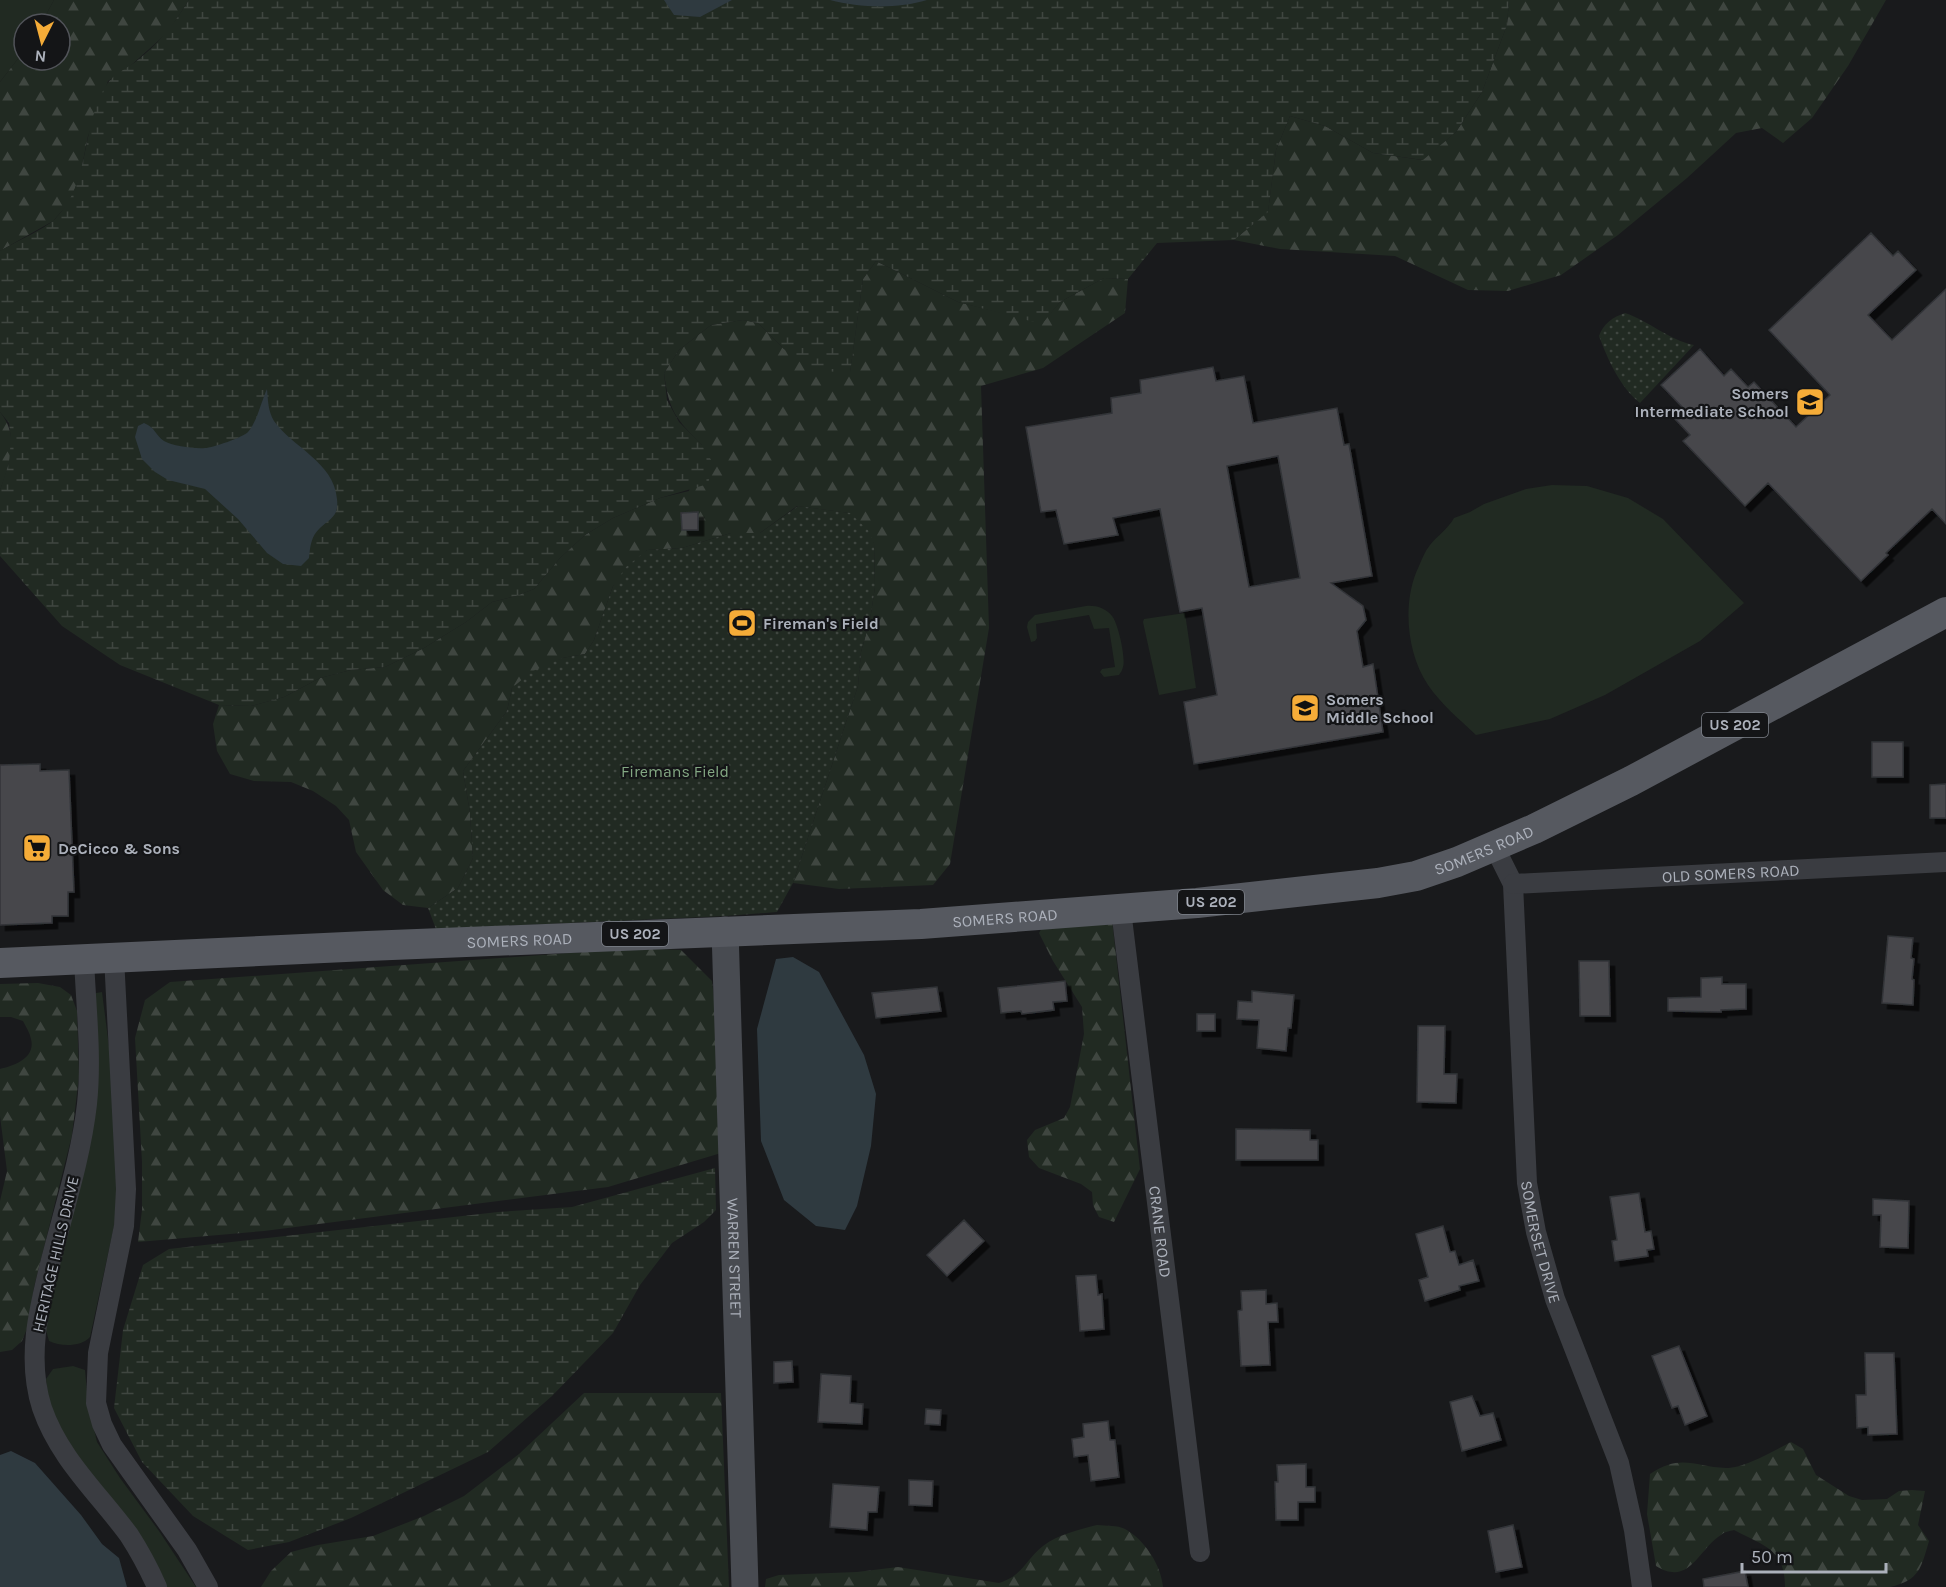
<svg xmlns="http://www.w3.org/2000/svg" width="1946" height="1587" font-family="Karla,sans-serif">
	<defs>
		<pattern id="forest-firs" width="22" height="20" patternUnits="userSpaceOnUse" patternTransform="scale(1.5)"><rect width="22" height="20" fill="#212a22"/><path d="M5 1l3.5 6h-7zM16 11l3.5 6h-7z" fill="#3f4640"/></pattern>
		<pattern id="wetland-marsh" width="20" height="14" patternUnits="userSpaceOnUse" patternTransform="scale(1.5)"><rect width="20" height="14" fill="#212a22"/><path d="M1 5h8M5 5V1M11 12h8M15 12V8" fill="none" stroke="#3f4640"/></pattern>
		<pattern id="park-dots" width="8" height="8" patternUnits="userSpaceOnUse" patternTransform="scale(1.5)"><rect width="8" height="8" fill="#212a22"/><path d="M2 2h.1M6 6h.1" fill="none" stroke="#3f4640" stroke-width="1.8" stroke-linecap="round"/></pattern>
		<filter id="shadow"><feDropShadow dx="5.5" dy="5.5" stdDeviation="0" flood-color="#0009"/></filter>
	</defs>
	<rect width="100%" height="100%" fill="#191a1c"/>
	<!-- grass -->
	<path fill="#212a22" d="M0,0H54L41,24H24V51L0,82Z
		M1552,485L1587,486L1628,498L1663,519L1744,603L1700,641L1605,695L1550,719L1476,735C1459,719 1441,704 1428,685C1406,653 1402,600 1419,566C1422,559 1425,551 1430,545C1437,536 1448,529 1454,518L1470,512L1484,504L1526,489Z
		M1086,606C1095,605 1106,608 1112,616C1118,623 1126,658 1123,667C1122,671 1121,672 1119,675L1104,677L1100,672L1102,669L1115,667L1109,628L1094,629L1089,615L1036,624L1037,638L1035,641L1031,642L1027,627L1028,622L1035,615Z
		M1185,613L1196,688L1159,695L1143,622L1144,619Z
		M102,992L110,1054L117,1189L115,1222L90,1337C81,1347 61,1347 49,1341L46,1330L96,993Z
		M73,1366L85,1370L88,1403L97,1442L120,1478L159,1531L196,1587H165L66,1440L49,1406L46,1379L53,1369Z"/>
	<!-- forest -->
	<path fill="url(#forest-firs)" d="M54,0H189L168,32L128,68L108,81L88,136L80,176L69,203L53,221L0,251V82L24,51V60H60V24H41Z
		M1509,0H1886L1848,66L1812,118L1783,143L1762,128L1736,133L1687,178L1618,235L1561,275L1508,291L1468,290L1395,256L1280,249L1234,240L1268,211L1276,150L1290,116L1325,126L1373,153L1422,160L1456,132L1482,92L1507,25Z
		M876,261L958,302L1042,323L1060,302L1104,278L1128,279L1125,313L1043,368L981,386L989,628L950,864L933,885L839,889L793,883L858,686L861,652L870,620L875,587L874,543L849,513L797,506L760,533H731L682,548L647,550L613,586L594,640L585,654L562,658L512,688L507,711L463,771L470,813L473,858L458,888L428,908L403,905L383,890L356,852L349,820L336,806L313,791L291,782L254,781L230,774L217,751L213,724L219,705L251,706L284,697L320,678L351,670L385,667L424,648L466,622L492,602L516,596L534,589L560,558L585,535L613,518L660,498L689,491L702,445C675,418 669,411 664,373L679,350L711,325L743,320L758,323L784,349L850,372L863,279Z
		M0,412C20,437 10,463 0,490Z
		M1112,920L1140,1169L1114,1222L1099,1217L1093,1205L1092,1192L1081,1184L1039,1168L1029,1157L1027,1140L1035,1130L1064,1118L1070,1107L1084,1034L1082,1007L1053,961L1039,933L1046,921Z
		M637,948L681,950L712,981L716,1015L721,1153L608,1187L264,1231L138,1242L142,1210V1162L135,1038L145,1000L170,982Z
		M38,983L60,987L71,995L77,1011L79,1076L72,1135L34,1287L28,1326L22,1341L12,1350L0,1352V1201L7,1171L0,1116V1069C14,1066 36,1058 31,1039C30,1033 26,1027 23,1021L11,1017H0V984Z
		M584,1393H721L729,1587H261L271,1571L291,1552L318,1545L373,1536L424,1516L464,1496L519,1454Z
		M1791,1442L1803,1449L1816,1475L1849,1496L1862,1500L1887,1499L1899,1491L1912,1490L1925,1491L1918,1525L1929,1541C1921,1568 1920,1580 1890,1587H1785C1785,1549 1764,1546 1734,1530C1730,1531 1724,1532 1721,1535C1698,1549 1690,1587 1656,1566L1647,1514L1650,1474C1681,1453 1695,1467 1726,1468C1745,1468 1773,1451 1791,1442Z
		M1097,1525C1106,1526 1117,1525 1125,1529C1145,1540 1161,1565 1163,1587H765L766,1579L779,1575L857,1572L898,1567L999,1583C1024,1575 1025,1560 1043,1546C1059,1534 1078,1530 1097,1525Z"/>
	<!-- wetland -->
	<path fill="url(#wetland-marsh)" d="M189,0H1509L1507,25L1482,92L1456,132L1423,160L1373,153L1325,126L1290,116L1276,150L1268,212L1234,240L1157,243L1128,279L1104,278L1060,302L1042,324L958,302L876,261L863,279L850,373L813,370L784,349L758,323L743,320L711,325L679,350L664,373L667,400L679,422L702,445L713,463L708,484L660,498L613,518L585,535L560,558L534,589L516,596L492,602L466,622L424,648L385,667L351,670L320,678L284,697L251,706L219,705L120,665L62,626L0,556V490L9,463L11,439L9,423L0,412V251C15,242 43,230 55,219C92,182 80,126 107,84C113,74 130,67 139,59C162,40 173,25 189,0Z
		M715,1168L716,1210L704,1222L672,1243L640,1285L613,1333L552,1396L488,1452L351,1518L289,1542L248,1550L193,1516L142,1462L114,1408L123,1330L143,1265L169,1249L498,1212L572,1207Z"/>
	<!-- park -->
	<path fill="url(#park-dots)" d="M1625,313C1649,321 1669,340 1694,345L1640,403C1620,387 1608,360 1599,336C1603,324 1613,317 1625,313Z
		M798,506L850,513L868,530L874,543L875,587L870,620L861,652L858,686L793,883L777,912L725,916L436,929L428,908L458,888L473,858L470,813L463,771L507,711L512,688L531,672L562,658L585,654L594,640L613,586L626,567L647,550L682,548L731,533H760Z"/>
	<!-- water -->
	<path fill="#2f3a40" d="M664,0H732L700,17L674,15Z
		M830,0H927C898,9 860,8 830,0Z
		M267,389C268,400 268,411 274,421C292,447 334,462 337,499C339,516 331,518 320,528C311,536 310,547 309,558L301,566L283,564L267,553L238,519L205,489L168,480L155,472L142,459L135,437L138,426L144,423C156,428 155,435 164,441C172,446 196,449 205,448C212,448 244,437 248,432C257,422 261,402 267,389Z
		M793,957L819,972L864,1055L876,1094L871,1146L857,1206L845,1230L816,1226L784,1200L761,1141L757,1029L776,959Z
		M11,1451L35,1463L81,1515L102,1544L119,1558L127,1587H0V1455Z"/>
	<!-- building -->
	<path fill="#46474c" stroke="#333438" stroke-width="1.5" fill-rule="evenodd" filter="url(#shadow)" d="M1871,233L1893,256L1898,251L1916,270L1868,315L1892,340L1946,289V524L1932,509L1886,553L1888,555L1861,581L1768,483L1745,506L1683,441L1690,435L1675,419L1685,410L1661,385L1700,349L1724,376L1731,369L1748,387L1754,382L1796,427L1830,395L1769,330Z
		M1213,367L1216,381L1244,376L1253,423L1337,408L1344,445L1349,444L1372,576L1331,583L1363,606L1366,620L1357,631L1363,667L1373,664L1383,732L1194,764L1184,702L1217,695L1202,608L1180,612L1160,509L1113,518L1118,535L1064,544L1056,510L1041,512L1026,427L1112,413L1111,398L1141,393L1140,380ZM1278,456L1300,578L1249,587L1227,466Z
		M698,512V530H682L681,513Z
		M1872,742H1903V777H1872Z
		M40,764V771L69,770L74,892H68V916H52V923L0,925V765Z
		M1946,784V818H1930V785Z
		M1888,936L1913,938L1911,958L1914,959L1912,979L1914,980L1913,1005L1882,1003Z
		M1579,961H1609L1610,1016H1580Z
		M1722,977V984H1746V1009L1721,1010V1012L1668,1011V998L1701,997V978Z
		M1065,981L1067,1001L1053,1002L1054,1010L1022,1014L1021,1011L1001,1013L998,988Z
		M937,987L941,1011L876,1018L872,993Z
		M1252,991L1294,995L1291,1028H1288L1286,1051L1257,1048L1259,1020L1237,1019L1238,1001L1252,1002Z
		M1197,1014H1215V1031H1197Z
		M1418,1026H1445L1444,1074H1457L1456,1103L1417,1102Z
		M1236,1129L1310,1130V1140H1318V1160H1236Z
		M1639,1193L1645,1232L1651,1231L1654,1249L1647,1250L1648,1256L1615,1261L1612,1241L1617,1240L1610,1197Z
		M1873,1199L1909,1201L1908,1248L1880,1247L1881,1215H1873Z
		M964,1220L984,1241L947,1276L927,1255Z
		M1443,1226L1450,1252L1455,1251L1459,1265L1473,1260L1479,1281L1459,1286L1460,1290L1425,1301L1419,1280L1428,1277L1416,1234Z
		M1096,1275L1098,1295L1102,1294L1104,1329L1080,1331L1076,1276Z
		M1266,1290V1304L1277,1303L1278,1322H1268L1270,1365L1241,1366L1238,1311L1242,1310L1241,1291Z
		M1679,1346L1707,1416L1685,1425L1678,1406L1672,1408L1652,1356Z
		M1865,1353H1894L1897,1434L1868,1435V1427L1857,1428L1856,1395H1866Z
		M792,1361L793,1382L774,1383V1362Z
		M821,1374L851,1376L850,1403L863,1404L862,1424L818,1422Z
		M1472,1396L1480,1416L1493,1413L1501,1440L1462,1451L1450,1402Z
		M926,1409L941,1410L940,1425L925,1424Z
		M1108,1421L1110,1440H1115L1119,1477L1091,1481L1088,1455L1074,1457L1072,1439L1084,1437L1083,1424Z
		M1306,1464V1487H1315V1502H1298V1520H1276L1275,1482H1278L1277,1465Z
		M909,1480L933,1481L932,1506L909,1505Z
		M833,1484L879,1487L877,1512H868L867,1530L830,1527Z
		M1513,1525L1522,1567L1496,1572L1488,1531Z
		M1745,1571L1748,1587H1704L1703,1579Z"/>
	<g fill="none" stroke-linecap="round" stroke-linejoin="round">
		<!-- street -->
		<g stroke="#3a3c41" stroke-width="20">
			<path id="s1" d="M1495,848L1513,884L1527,1183L1536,1232L1555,1299L1619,1463L1634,1530L1642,1587"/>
			<path id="s2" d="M1513,884L1946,862"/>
			<path id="s3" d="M1121,910L1200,1552"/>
			<path d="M114,957L126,1189L124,1226L98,1353L96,1403L102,1424L112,1445L187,1550L208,1587"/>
			<path d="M84,959C86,1007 92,1056 87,1104C81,1157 64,1209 51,1260C39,1308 26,1358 42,1408C59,1458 98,1493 129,1535C140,1552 149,1569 157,1587"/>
		</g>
		<!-- secondary -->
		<path stroke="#484b51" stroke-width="27" id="s4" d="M725,930L745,1587"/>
		<!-- primary -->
		<path stroke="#565960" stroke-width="30" id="s5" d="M0,963L367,946L921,924L1197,903L1378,883L1416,876L1457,862L1534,829L1631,781L1946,612"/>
	</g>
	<!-- icons -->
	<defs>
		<g id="school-square" transform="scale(1.5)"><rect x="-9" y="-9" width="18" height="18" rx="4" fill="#f5ac38" stroke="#141517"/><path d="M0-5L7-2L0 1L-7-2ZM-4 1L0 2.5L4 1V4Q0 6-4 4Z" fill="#111"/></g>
		<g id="stadium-square" transform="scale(1.5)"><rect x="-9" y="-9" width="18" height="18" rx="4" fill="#f5ac38" stroke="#141517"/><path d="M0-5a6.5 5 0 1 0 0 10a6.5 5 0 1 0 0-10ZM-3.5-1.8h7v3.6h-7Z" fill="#111"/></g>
		<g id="supermarket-square" transform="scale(1.5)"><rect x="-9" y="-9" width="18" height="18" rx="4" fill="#f5ac38" stroke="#141517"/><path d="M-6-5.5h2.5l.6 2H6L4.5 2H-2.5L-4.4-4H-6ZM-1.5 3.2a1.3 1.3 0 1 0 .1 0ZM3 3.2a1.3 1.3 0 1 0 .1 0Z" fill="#111"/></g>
	</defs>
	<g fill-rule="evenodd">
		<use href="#school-square" x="1810" y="402"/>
		<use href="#stadium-square" x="742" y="623"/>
		<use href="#school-square" x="1305" y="708"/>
		<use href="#supermarket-square" x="37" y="848"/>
	</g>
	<g text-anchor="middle" stroke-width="4.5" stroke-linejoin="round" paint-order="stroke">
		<!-- shield labels -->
		<g fill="#141517" stroke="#7e828a" stroke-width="1.5">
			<rect x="1702" y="713" width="66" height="24" rx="4.5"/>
			<rect x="1178" y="890" width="66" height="24" rx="4.5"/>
			<rect x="602" y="922" width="66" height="24" rx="4.5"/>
		</g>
		<g font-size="15" font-weight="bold" fill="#acb1bb">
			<text x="1735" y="730">US 202</text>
			<text x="1211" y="907">US 202</text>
			<text x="635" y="939">US 202</text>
		</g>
		<!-- poi labels -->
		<g font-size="16" font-weight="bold" fill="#acb1bb" stroke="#141517" text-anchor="start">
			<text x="1789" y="399" text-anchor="end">Somers<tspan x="1789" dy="18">Intermediate School</tspan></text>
			<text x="763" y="629">Fireman's Field</text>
			<text x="1326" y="705">Somers<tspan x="1326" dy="18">Middle School</tspan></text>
			<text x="58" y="854">DeCicco &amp; Sons</text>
		</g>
		<!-- park labels -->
		<g font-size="16" fill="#83a783" stroke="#141517">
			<text x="675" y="777">Firemans Field</text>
		</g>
		<!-- street labels -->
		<g font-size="16" fill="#acb1bb" stroke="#141517">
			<text dy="6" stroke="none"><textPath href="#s5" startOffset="1492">SOMERS ROAD</textPath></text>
			<text dy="6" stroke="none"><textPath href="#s2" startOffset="218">OLD SOMERS ROAD</textPath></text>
			<text dy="6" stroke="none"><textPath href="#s5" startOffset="1006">SOMERS ROAD</textPath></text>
			<text dy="6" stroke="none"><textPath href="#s5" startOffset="520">SOMERS ROAD</textPath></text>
			<text dy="6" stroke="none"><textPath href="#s3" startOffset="324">CRANE ROAD</textPath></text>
			<text dy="6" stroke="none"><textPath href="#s1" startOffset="400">SOMERSET DRIVE</textPath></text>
			<text transform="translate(55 1254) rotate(-77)" y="6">HERITAGE HILLS DRIVE</text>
			<text dy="6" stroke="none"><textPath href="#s4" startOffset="328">WARREN STREET</textPath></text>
		</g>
	</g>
	<!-- north arrow -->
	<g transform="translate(42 42) rotate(186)"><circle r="28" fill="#141517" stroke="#515359" stroke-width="1.5"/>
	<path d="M0-4.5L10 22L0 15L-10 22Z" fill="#f5ac38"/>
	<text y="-9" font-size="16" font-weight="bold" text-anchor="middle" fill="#acb1bb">N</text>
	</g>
	<!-- scale -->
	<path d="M1742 1563v9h144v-9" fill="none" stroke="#acb1bb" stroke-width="3"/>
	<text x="1751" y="1563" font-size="18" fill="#acb1bb" stroke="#141517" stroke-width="4.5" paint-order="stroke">50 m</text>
</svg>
